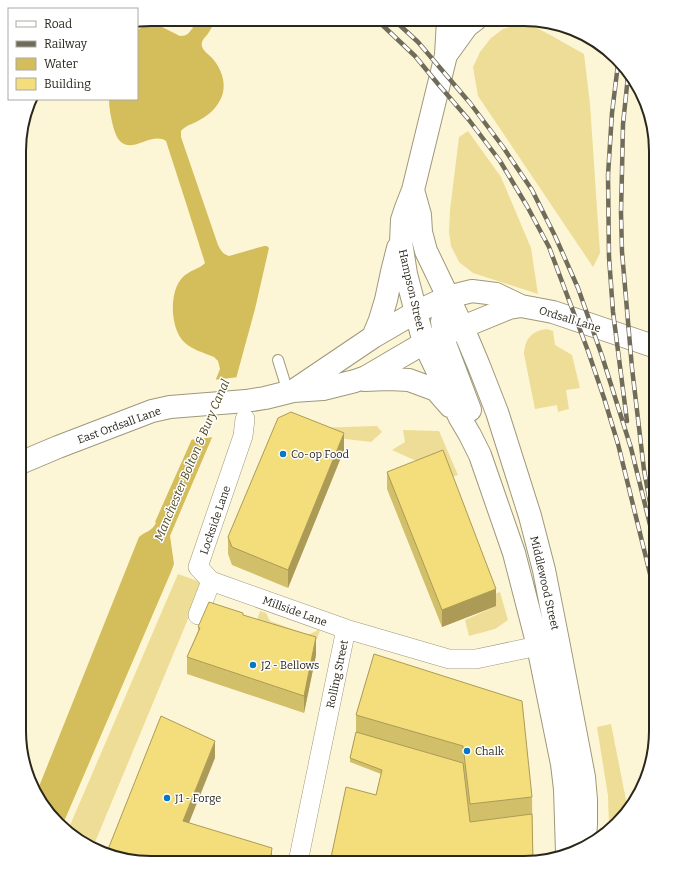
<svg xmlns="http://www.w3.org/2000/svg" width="675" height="882" font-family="Bitter,serif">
	<rect width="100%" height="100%" fill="#fdf6d6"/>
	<!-- grass -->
	<path fill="#eddd96" d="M517,25L535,27L552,36L584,54L590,104L600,253L593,267L478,96L473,67L480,52L491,38L503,29Z
		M468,131L501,177L531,248L538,294L473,273L459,262L451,246L449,232L450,210L459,137Z
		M547,329L553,331L555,345L572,355L580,388L566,390L569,409L558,412L557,405L535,409L524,354C525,339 531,331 547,329Z
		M377,426L382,432L371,442L346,439L314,428Z
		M403,430L439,431L458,475L452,477L392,450L405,442Z
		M178,574L203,583L93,847L77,841L68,830Z
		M500,592L508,620L495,629L469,636L465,620L496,606L492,595Z
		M260,611L266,613L270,621L308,635L318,630L320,631L315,643L256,623Z
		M611,724L628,810L609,827L608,796L597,727Z"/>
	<!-- water -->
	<path fill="#d4be5b" d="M195,19H217C213,24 211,30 207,35C205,37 203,39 202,42C200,50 209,54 213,59C223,71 228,88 219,102C214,111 206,117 196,122C190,125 185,126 181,131V137L218,245C221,251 223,254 229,256L264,246H267L269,248L255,309L234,386L170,536L174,564L171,572L63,824L36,794L139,537C146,531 151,532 156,523L155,522L191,441L220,369L218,361L214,357C204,353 191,349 184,342C170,328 169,292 182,278C189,270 200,269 205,263L186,203L166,141C149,129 123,166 113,126C111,117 109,109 109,99H137V30L150,23L156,24L180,36C188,36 188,33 193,28L191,26Z"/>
	<!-- pier -->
	<path fill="#fdf6d6" d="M239,377L214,437L189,440L213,380Z"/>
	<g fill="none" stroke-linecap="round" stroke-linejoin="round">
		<!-- lane casing -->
		<g stroke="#9e987a" stroke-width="12">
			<path id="lane" d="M278,360L288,392"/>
		</g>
		<!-- street casing -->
		<g stroke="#9e987a" stroke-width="20">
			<path id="street" d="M211,581L346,629
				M198,615L211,581L198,567L243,436L245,419
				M298,862L346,629L449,659H476L552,643"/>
		</g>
		<!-- secondary casing -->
		<g stroke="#9e987a" stroke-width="24">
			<path id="secondary" d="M448,20L446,55L413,190L406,208L402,220L401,242L406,274L424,343L460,418L470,435L480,455L514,553L538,646L562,764L565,789L567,853
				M446,55L467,26L475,20
				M413,190L420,215L421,232L426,251L463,328L479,366L497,412L530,516L544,570L558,641L584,777L586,800V824L584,848
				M442,321L445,344L470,410
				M373,337L380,320L386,300L392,272L398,248
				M364,380L389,379L409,380L436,390L450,406
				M293,391L373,337L416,312L448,297L472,291L496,294L521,306
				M20,463L58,447L152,411L170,407L246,401L265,398L293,391L323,389L355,381L366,377L424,343L509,308L521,306L553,312L656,347"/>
		</g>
		<!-- lane -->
		<use href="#lane" stroke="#fff" stroke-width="10"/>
		<!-- street -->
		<use href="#street" stroke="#fff" stroke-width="19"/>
		<!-- secondary -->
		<use href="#secondary" stroke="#fff" stroke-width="22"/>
		<!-- rail casing -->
		<g stroke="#706c59" stroke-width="4.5">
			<path id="rail" d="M377,20L415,56L438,84L469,120L500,161L527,206L549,247L588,351L604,398L618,444L653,586
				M394,20L418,42L470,103L503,147L532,190L555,236L578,288L602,356L631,448L656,549
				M618,64L612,113L608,175L609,257L613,312L627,421
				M628,76L623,124L622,171L621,212L622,252L632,368L644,470L651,508
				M652,581L656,599"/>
		</g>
		<!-- rail -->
		<use href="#rail" stroke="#fff" stroke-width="3" stroke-dasharray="9" stroke-linecap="butt"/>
	</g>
	<!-- wall -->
	<path fill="#d2bf6a" d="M344,450L288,588L232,565L228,554V537Z
		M387,472L496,606L442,627L387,489Z
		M243,615L316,655L304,713L187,674V657L198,631V627Z
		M374,654L532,797L533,861L376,795L381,774L350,762V758L356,732V715Z"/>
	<!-- shaded-wall -->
	<path fill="#ab9b56" d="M344,433V450L288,588V570Z
		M496,589V606L442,627V610Z
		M316,637V655L304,713V696Z
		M215,741V758L183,838V821Z
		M272,848V862H270Z"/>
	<!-- building -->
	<path fill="#f4de7b" stroke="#ab9b56" d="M291,412L344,433L288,570L232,547L228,537L278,418Z
		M443,450L496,589L442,610L387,472Z
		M209,602L243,613V615L316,637L304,696L187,657L200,628L198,627Z
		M374,654L522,701L532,797L470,804L463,746L356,715Z
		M161,716L215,741L183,821L272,848L270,862H134L107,852Z
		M356,732L463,763L470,822L532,814L533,861L525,863H478L474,861V863L330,862L346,787L376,795L382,770L350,758Z"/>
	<!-- markers -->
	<g fill="#0877c2" stroke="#fff" stroke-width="1.5">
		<circle cx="283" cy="454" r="4"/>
		<circle cx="253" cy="665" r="4"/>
		<circle cx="467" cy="751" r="4"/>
		<circle cx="167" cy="798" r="4"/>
	</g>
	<g text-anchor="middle" stroke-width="3" stroke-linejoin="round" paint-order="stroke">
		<!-- street labels -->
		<g font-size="11" fill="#2a271b" stroke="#fff">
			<text transform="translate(412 290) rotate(77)" y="4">Hampson Street</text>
			<text transform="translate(570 319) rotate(17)" y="4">Ordsall Lane</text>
			<text transform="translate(119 425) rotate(-20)" y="4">East Ordsall Lane</text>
			<text transform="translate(215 520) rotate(-71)" y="4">Lockside Lane</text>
			<text transform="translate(545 583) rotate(77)" y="4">Middlewood Street</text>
			<text transform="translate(295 611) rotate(20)" y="4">Millside Lane</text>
			<text transform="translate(337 674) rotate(-78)" y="4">Rolling Street</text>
		</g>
		<!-- poi labels -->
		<g font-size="11" fill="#2a271b" stroke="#fff" text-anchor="start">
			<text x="291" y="458">Co-op Food</text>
			<text x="261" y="669">J2 - Bellows</text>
			<text x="475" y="755">Chalk</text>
			<text x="175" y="802">J1 - Forge</text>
		</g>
		<!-- water labels -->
		<g font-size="12" font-style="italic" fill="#51481e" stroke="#fff">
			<text transform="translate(192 460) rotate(-67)" y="4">Manchester Bolton &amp; Bury Canal</text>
		</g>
	</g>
	<!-- crop -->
	<path d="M0 0H675V882H0ZM151 26H524A125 125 0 0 1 649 151V731A125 125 0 0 1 524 856H151A125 125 0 0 1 26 731V151A125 125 0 0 1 151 26Z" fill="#fff" fill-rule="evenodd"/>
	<path fill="none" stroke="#2a271b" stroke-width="2" d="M151 26H524A125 125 0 0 1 649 151V731A125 125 0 0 1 524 856H151A125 125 0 0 1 26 731V151A125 125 0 0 1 151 26Z"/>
	<!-- legend -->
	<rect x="8" y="8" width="130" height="92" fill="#ffffff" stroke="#aaa9a4"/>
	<rect x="16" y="21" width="20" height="6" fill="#ffffff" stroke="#aaa9a4"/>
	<text x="44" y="28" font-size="12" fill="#2a271b">Road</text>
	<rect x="16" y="41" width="20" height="6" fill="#706c59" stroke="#aaa9a4"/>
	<text x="44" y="48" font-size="12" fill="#2a271b">Railway</text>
	<rect x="16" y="58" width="20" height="12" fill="#d4be5b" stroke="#aaa9a4"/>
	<text x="44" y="68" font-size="12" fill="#2a271b">Water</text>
	<rect x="16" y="78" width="20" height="12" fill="#f4de7b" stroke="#aaa9a4"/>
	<text x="44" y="88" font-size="12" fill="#2a271b">Building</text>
</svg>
